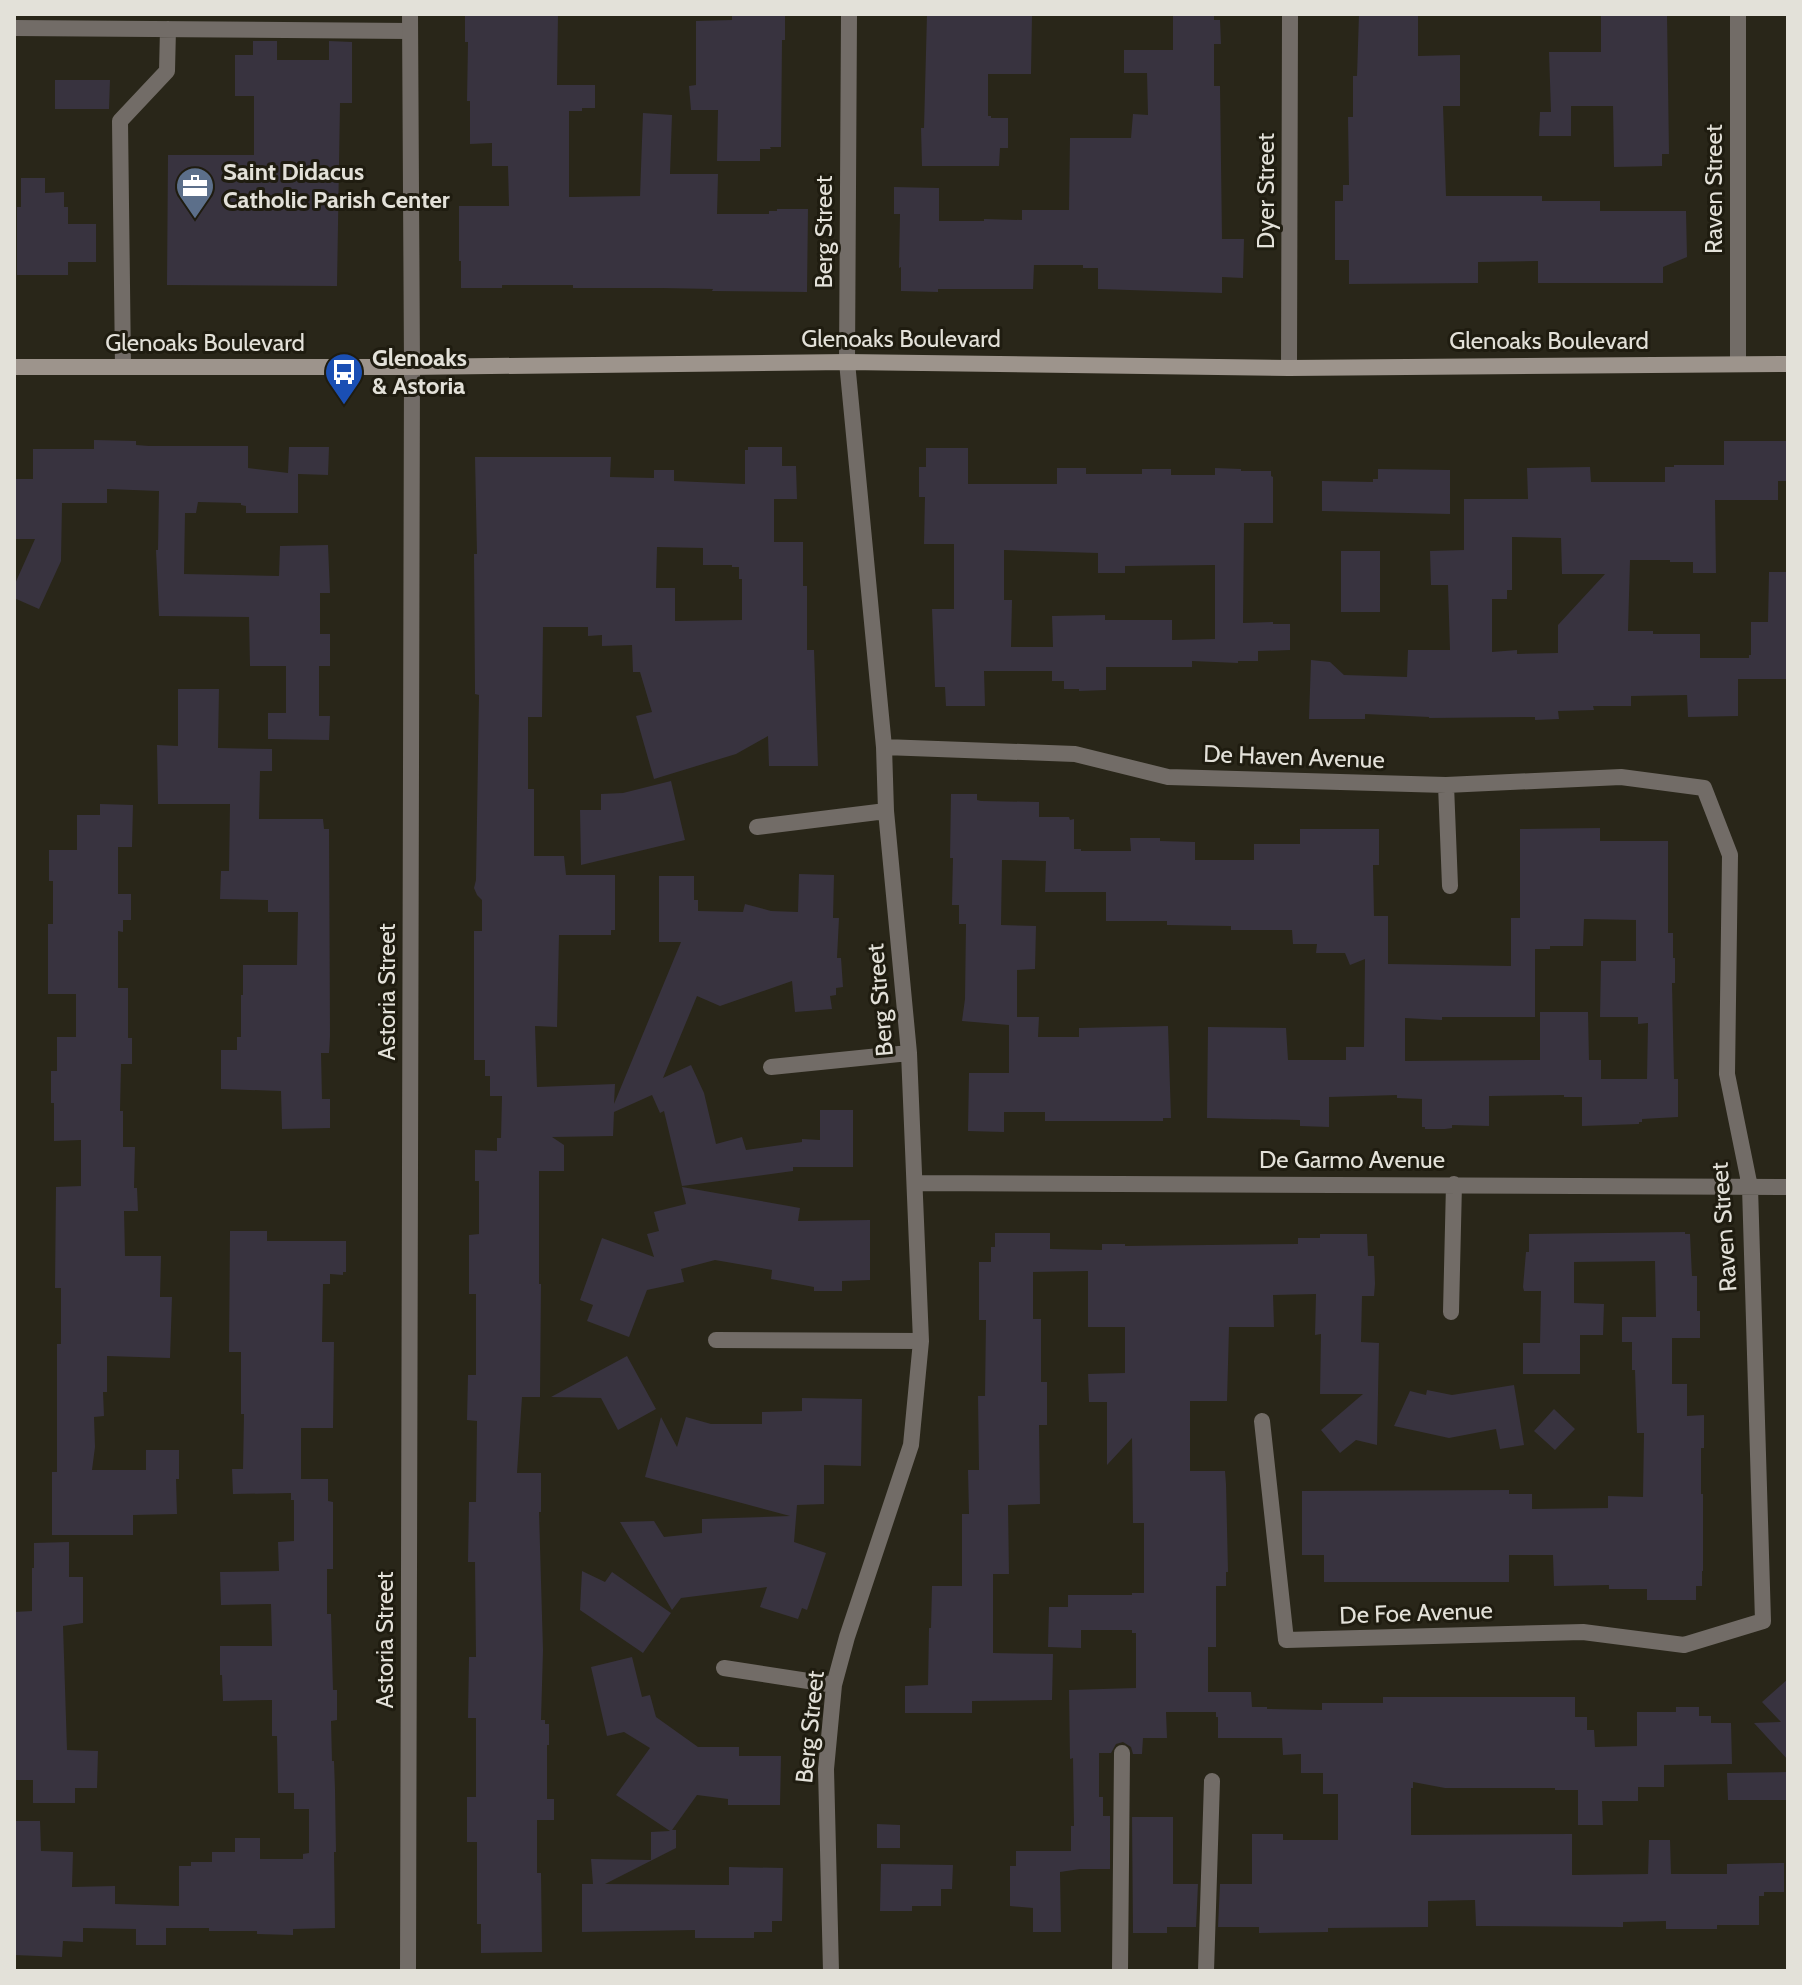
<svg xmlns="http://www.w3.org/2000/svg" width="1802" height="1985" font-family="Cabin,sans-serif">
	<rect width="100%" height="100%" fill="#292619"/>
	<!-- building -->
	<path fill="#38333f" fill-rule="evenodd" d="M465,14H558L557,85H595V108H582V111H569V197L640,196L643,113L672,115L670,174H718L717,214H769V211H777V209H808L807,292L712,291L713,289L662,288H573V285H502V288H461V261H459V206H509L508,166H492V143L470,144V101H467L468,42H465Z
		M732,14H785V40H782L781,147H770L771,149H760V161H717L718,110H691L689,86L696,85V21L732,20Z
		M927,14L1032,15L1031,74H988V116H991V118H1008V148H1000L999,166H922L921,128H924Z
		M1173,14H1214V20H1220L1221,44H1214V86H1220L1222,239H1244L1243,278L1222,277V293L1098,289V268H1083V265H1034L1033,289H938V292L901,291V267L899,268L900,214H894V187L939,188V221H984V219L1022,220V210H1069L1070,138H1131L1133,114L1148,115L1147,73H1124V50H1173Z
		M1359,14H1418V56L1460,55V106H1443L1446,196H1542V201H1600V211H1686L1687,257L1663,267V283H1538V261L1478,262V283L1349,284V260H1335V201H1343V185H1349L1348,117H1353V76H1357Z
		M1601,14H1667L1669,154H1662V166L1614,167L1613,106H1571V136H1539L1540,112H1551L1549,52H1601Z
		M253,41H277V60H329V41L352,42V103H340L337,286L167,285L168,155H254V96H235V55H253Z
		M55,80H110L109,109H55Z
		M21,178H45V193L64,192V207H68V224H96V262H68V275H17V207H21Z
		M94,440L136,441V445L149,446H248V468L288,473L289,447H329L328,475L298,474V513H246V506L241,505V503L198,502L196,513H185L184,574L279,576L280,546L328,545L330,593H320V634H330V666H319V716H330L329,740L268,739V713H286V666H250L249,617L159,616L156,550H158L159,491L107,489V503H62L61,561L39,609L14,598V586L35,539H14V479H33V449H94Z
		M1724,441H1788V481H1778V500H1715L1716,573H1693V562H1670V560H1630L1628,631H1653V634H1700V658H1749V655H1751V622H1768L1769,572H1788V679H1738V716L1688,717L1687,695L1631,696V706H1593L1594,710L1558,711L1559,719L1535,720V717L1429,718V717L1365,714V719H1309L1311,660L1330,662L1344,675L1407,677L1408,650H1450L1448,585H1431L1430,551L1464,550V499H1528L1527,468L1590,467L1591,482H1665V467H1674V465H1724ZM1512,537L1561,538L1562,574H1605L1558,625V653L1517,654V650L1492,652V599H1507V590H1512Z
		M748,447H782V466H796L797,499H774V542H803V586H807V650H814L818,766H769L768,736L736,754L654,779L636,716L652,712L640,672H633L632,645L602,646V635L588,636V627H543L542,717H528V789H534V856H564L566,875H615V930H611V935H559L557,1027L535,1026L537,1087L615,1084L614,1104L681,942H659V876H694V900H698V911L743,912L745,904L771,911L798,912L799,874L834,875L833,918H839L837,958H841L843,987L836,988V995L830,996L832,1009L795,1012L792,981L720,1006L697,996L663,1078L691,1065L704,1093L716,1144L742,1137L746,1150L802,1142V1139L820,1140V1110H853V1167H793V1171L682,1186L664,1111L660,1113L652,1095L614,1112L613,1136L552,1137L564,1145V1171H539V1284H541L540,1397H522L517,1473H541V1512H539L543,1650L541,1720H545V1724H549V1745H547V1799H554V1820H537V1873H541L542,1952L481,1953V1924H477V1842H467V1797H476V1718H468L469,1657H476L475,1562H468L469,1502H476L477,1421L467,1420L468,1375H476V1294H469V1235L479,1234V1181H475V1150L497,1151V1138H501L502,1096H490V1076H485V1060H474V931H482V900L477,895L474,888L476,880L479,695L475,694L474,554H477L475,457H611L610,477L654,478V470H674V481L745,484V450H748ZM657,547L703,548V565H732V567H739V579H742V620L675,621V588H656Z
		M926,448H968V484H1057V468H1086V474H1142V469H1171V475H1215V468L1241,469V471H1271V476L1273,477V523H1244L1243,623L1273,622V624H1290V650L1258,651V661H1238V663L1192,661V667H1106V690L1079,691V689H1064V681H1052V671H984L985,706H946L945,687H935L932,609H954V544H924L925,497H919V467H926ZM1004,550L1098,553V573H1125V566L1215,565V639L1172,640V620H1105V615L1052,616L1053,647H1011L1012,600H1004Z
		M1378,469L1450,470V514L1322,511V481L1373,482V479H1378Z
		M1341,551H1380V612H1341Z
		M178,689H219L218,748L272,749V771H260L259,819H323L324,829H329L330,1036L329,1053H321L322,1099H330V1128L282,1129L281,1091L221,1089V1050H237V1037H241V995H243V965H297L298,912H268V900L220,899L221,871H229L230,804H158L157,745L178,746Z
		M671,781L685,840L581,865L580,810H601V794L623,793Z
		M951,794H977V800L981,801L1039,802V817H1069L1070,820L1074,819V849H1081V851H1131L1130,838H1160V841L1195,842V860H1254V844H1300V829H1379V865H1373L1374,916H1388V964L1511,966V918H1520V829L1600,828V841H1668V933H1673V958H1675V983H1672L1674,1079H1678V1117L1642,1119V1122H1639V1124L1582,1126V1097H1564V1095L1489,1096V1126L1452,1125V1128L1445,1129H1425V1127H1422V1099L1397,1098V1095L1329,1097V1127L1300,1126V1120L1207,1118L1208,1027L1286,1028L1288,1060H1346V1047H1364L1365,959L1350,965L1345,953H1316L1317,944H1293L1292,930H1231V926L1167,925V921H1106V892H1045L1046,861L1002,860L1001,925L1036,926L1035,969L1017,970V1017H1039L1038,1037H1079V1028L1168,1026L1171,1118H1163V1121H1045V1112H1004V1132L968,1131L969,1073H1009V1025L962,1021L965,999L966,924H959V905H952L953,858H950ZM1584,919L1636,920V961H1601L1600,1017H1638V1024L1648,1023L1647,1079H1601V1060H1589L1588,1012H1540V1060L1405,1061V1018L1442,1020V1017H1535V949H1550V946H1583Z
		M100,804L133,805L132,847H118V894H131V920H123V932L118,931V988H128V1038H132V1064H121L120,1111H123V1147H135L134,1188H137L138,1211H124L125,1256H161L160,1297H172L170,1358L107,1356V1392H103L104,1416L94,1417L95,1447L92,1470H146V1450H179V1479H176L177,1514L133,1515V1535H52V1472H57V1344H61V1288H55L56,1187L81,1186V1140L54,1141V1103H51V1071H57V1037H76V994H48V924H53V881H49V850H77V815H100Z
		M682,1187L800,1208L798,1221L870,1220V1280L842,1281V1291H814V1287L771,1279L772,1270L715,1260L681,1269L684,1282L647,1290L629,1337L587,1321L593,1305L580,1300L602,1238L654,1257L647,1234L659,1231L654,1212L686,1204Z
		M230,1231H267V1241H346V1272H343V1275L330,1274V1284H323L322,1342H334L333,1428H301V1479H328V1501L333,1502V1569H327V1614H331L333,1690H337V1720L331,1721L332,1761H334L335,1789L336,1852H334L335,1928L293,1929V1935L257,1934V1931H209V1928H166V1945H136V1929L83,1928V1942L63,1941L62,1957L14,1955V1821H40L41,1851L73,1852L72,1887L115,1886V1904L179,1906V1866H191V1862H212V1852H235V1838H260V1859H303V1854L309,1853V1809H294V1793H278L277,1736H272V1700L223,1701L222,1675H220V1646H272L271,1604L221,1605L220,1572L279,1571L278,1542L294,1541V1500H291V1493L233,1494L232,1469H243L244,1414H241V1352H229Z
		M1685,1232V1234H1690L1692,1276H1697V1311H1700V1338H1672V1384H1687V1416L1704,1415V1448H1701V1494H1703V1571H1702V1586H1696V1600H1647V1589H1609V1585L1554,1586L1553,1555H1509V1582H1324V1555H1302V1491L1509,1490V1494H1532V1509L1608,1508V1496L1643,1497L1644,1433H1637L1635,1370H1632V1342H1622V1317H1656L1655,1261L1574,1262V1303L1604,1304L1603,1335H1580V1374H1523V1343H1540L1541,1291H1524L1523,1287L1526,1252H1529V1234Z
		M995,1233H1050V1249L1102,1250V1244H1125V1246L1298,1244V1238H1320V1234H1367L1368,1256H1374L1375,1284L1374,1296H1362L1361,1342L1379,1343L1377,1445L1356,1440L1340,1453L1321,1430L1363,1394H1320L1321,1334L1315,1335L1316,1294L1273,1295L1274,1327H1229L1227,1401H1190V1471H1225L1226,1484L1228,1572H1226V1586H1216V1647H1208V1692H1251L1252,1707H1267V1709L1322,1710V1703H1383V1697H1575V1717H1587V1730H1594L1595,1747L1637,1746V1712H1676V1707H1699V1716H1711V1723H1731L1732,1764L1664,1765V1787H1638V1801H1602L1603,1825H1578V1790H1555V1788H1445L1413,1782V1788H1411V1835L1572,1834V1875L1648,1874L1649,1840H1670L1671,1874H1727V1864L1784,1863V1892H1764V1896H1759V1925H1717V1929H1666V1921L1623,1922V1927L1476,1926L1475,1900L1428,1901V1927L1328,1928V1932L1259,1933V1927H1218L1220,1884H1252V1834H1283V1840H1338V1794H1323V1773H1301V1754L1283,1755L1282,1738H1218V1717H1216V1712H1166L1167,1738H1143L1142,1754H1133L1131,1747L1123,1742L1116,1744L1111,1753H1099V1797H1103V1816H1110V1869H1080L1060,1872L1061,1932H1033V1908L1010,1906V1866H1016V1851H1071V1826H1074L1073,1758L1070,1759L1069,1690L1136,1688V1633H1132V1630H1081V1648L1048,1647L1049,1607H1068V1595H1132V1593H1144V1523H1133L1132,1438L1107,1465V1402H1089L1088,1374L1125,1373V1327H1088V1271L1033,1272V1319H1041V1382H1047V1425H1039L1040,1504L1008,1505L1009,1574H993V1653L1053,1654L1052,1700L972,1701V1713H905V1686L928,1685L929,1628H931L932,1586H962V1514H969L968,1470H979L978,1396H985L986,1320H979V1262H991V1247H995Z
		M627,1356L656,1409L618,1430L601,1398L551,1397Z
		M1514,1385L1524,1445L1500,1449L1496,1429L1449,1438L1394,1426L1410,1391L1426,1395L1427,1390L1452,1395Z
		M802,1398L862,1399L861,1466L824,1465V1504L797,1505L794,1542L826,1553L807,1610L802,1608L798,1619L760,1607L767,1587L681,1598L672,1610L620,1522L654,1521L664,1537L702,1533V1519L790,1516L645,1477L661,1417L677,1447L686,1417L711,1424H762V1412L802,1411Z
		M1554,1409L1575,1429L1555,1450L1534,1431Z
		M69,1542V1577H83V1623L63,1626L67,1750L98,1751L97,1788H75V1803H33V1780H14V1612L32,1611V1568H34V1543Z
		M582,1571L605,1582L612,1572L671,1613L643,1653L580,1610Z
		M632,1657L642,1697L650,1695L656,1717L698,1747H739V1756H781L780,1805H728V1799L697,1795L672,1830H676V1848L605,1884L729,1885V1867L783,1868L782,1921H772V1932H754V1938H695V1930L582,1932V1884H593L591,1859L651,1860V1832L670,1831L616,1795L650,1748L624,1732L607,1736L591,1667Z
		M1788,1679V1760L1754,1723L1781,1722L1762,1702Z
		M1788,1772V1800H1728L1727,1773Z
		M1132,1817H1173V1884H1198L1196,1927H1167V1933H1133Z
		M877,1824L900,1825V1848H877Z
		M881,1864L953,1865L952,1889H941V1906H912V1911H880Z"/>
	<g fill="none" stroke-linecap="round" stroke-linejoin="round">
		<!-- lane -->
		<path stroke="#726c67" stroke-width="16" d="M14,28L409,31
			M123,367L120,121L167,71L168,29
			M1120,1971L1122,1753
			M1206,1971L1212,1781"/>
		<!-- street -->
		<path stroke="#726c67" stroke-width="16" d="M1738,14V364
			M1289,368L1290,14
			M884,747L1075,754L1168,777L1446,785L1621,777L1704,788L1730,855L1727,1074L1750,1187L1763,1621L1684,1645L1583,1632L1286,1640L1262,1421
			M1446,785L1450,886
			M757,827L886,811
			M771,1067L909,1053
			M915,1183L1788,1187
			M1451,1312L1454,1184
			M716,1340L921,1341
			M724,1668L834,1685
			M408,1971L412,367L410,14
			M831,1971L826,1769L834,1685L847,1637L911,1445L921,1341L909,1053L886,811L884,747L847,362L849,14"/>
		<!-- secondary -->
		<path stroke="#9d948c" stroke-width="16" d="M14,367H412L847,362L1289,368L1788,364"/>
	</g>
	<!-- icons -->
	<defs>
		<g id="office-pin" transform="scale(2)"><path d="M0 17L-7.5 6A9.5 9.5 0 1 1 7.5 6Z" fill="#5c6f8a" stroke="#1f1c10"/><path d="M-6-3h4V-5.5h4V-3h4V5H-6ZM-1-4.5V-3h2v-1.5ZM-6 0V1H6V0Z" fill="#fff"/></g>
		<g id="bus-pin" transform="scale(2)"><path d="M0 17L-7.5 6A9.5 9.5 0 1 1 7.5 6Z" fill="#1a4fb4" stroke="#1f1c10"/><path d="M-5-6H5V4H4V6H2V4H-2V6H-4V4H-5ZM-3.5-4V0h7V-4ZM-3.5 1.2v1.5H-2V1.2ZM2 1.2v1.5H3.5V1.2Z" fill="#fff"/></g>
	</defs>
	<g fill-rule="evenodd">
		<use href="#office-pin" x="195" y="186"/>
		<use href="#bus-pin" x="344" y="372"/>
	</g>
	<g text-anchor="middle" stroke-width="6" stroke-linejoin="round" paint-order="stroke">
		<!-- poi labels -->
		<g font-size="24" font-weight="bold" fill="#e3e1d9" stroke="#1f1c10" text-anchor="start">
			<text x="223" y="180">Saint Didacus<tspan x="223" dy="28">Catholic Parish Center</tspan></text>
			<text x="372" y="366">Glenoaks<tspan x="372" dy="28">&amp; Astoria</tspan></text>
		</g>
		<!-- street labels -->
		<g font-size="24" fill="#e3e1d9" stroke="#1f1c10">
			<text transform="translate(1714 189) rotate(-90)" y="8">Raven Street</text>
			<text transform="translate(1266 191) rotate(-90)" y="8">Dyer Street</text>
			<text transform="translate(824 232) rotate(-90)" y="8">Berg Street</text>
			<text x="901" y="347">Glenoaks Boulevard</text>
			<text x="1549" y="349">Glenoaks Boulevard</text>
			<text x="205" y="351">Glenoaks Boulevard</text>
			<text transform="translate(1294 757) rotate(2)" y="8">De Haven Avenue</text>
			<text transform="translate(387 992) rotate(-90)" y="8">Astoria Street</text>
			<text transform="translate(880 1000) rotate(-95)" y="8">Berg Street</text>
			<text x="1352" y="1168">De Garmo Avenue</text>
			<text transform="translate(1724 1227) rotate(-94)" y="8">Raven Street</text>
			<text transform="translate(1416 1613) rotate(-2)" y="8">De Foe Avenue</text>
			<text transform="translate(385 1640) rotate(-90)" y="8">Astoria Street</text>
			<text transform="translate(810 1727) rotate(-84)" y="8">Berg Street</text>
		</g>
	</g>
	<!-- border -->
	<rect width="1802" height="1985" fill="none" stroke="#e3e1d9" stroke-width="32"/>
</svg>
